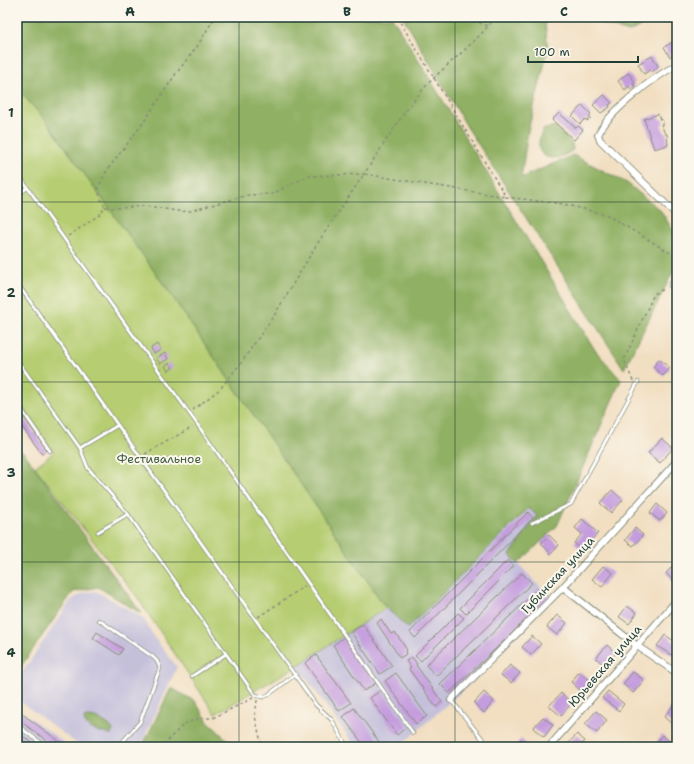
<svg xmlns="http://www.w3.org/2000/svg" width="694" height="764" font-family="'Shantell Sans',sans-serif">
	<rect width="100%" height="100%" fill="#fbf7ec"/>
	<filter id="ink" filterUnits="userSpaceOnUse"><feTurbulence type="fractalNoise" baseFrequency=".025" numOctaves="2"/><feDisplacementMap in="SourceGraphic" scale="8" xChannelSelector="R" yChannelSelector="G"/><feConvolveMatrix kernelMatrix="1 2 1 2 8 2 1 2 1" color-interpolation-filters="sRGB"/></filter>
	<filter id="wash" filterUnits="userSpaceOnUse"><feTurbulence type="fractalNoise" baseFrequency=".012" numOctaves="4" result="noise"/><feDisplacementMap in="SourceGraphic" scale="16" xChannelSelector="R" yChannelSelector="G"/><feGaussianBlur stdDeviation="0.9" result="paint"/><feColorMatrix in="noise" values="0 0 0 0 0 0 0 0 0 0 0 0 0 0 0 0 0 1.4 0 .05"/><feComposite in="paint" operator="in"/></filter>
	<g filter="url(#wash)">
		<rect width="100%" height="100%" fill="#f2dfc2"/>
		<!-- industrial -->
		<path fill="#c5c0da" d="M530,508L537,516L510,555L551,598L479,676L399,747H356L297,666L386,608L408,628Z
			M96,591L143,618L156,640L177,667L140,747H81L17,699V682L20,676L71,600L84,593Z
			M17,708L70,747H26L17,741Z"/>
		<!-- green -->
		<path fill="#b6cd72" stroke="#6a8553" d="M17,88L48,123L167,289L386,608L297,666L215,714L137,597L35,467L54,452L17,399Z"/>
		<!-- forest -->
		<path fill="#90b064" stroke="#58764c" d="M17,17H392L595,350L621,380L557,526L518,564L510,555L537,516L529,508L408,628L386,608L167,289L48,123L17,88Z
			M403,17H561L545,22L548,50L528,131L521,178L573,155L627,183L661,211L677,237V264L624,369L467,127Z
			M581,17H657L629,32Z
			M554,126L572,143L573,150C552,166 529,157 543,130Z
			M17,447L25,454L142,614L98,587L73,592L17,672Z
			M171,688L195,701L208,722L235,747H142Z
			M87,717C96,717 108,722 113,730L111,734C102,733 84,729 84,718Z"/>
		<g id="blocks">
			<!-- building -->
			<path fill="#c59dde" d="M676,40L677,57L675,54L670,57L664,47Z
				M652,56L658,66L652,72L650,70L644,74L638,64Z
				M628,73L635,82L633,84L635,86L631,89L629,86L625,90L618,81Z
				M604,95L612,103L609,105L610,107L601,113L593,105Z
				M582,105L591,114L589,116L591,118L587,121L585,119L580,124L572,116Z
				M559,113L576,128L578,126L583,130L574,140L552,120Z
				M658,114L660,120L662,119L664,124H661L665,134H667L668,145L654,149L644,119Z
				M157,344L161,350L154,354L151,348Z
				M165,353L168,359L160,364L156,358Z
				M659,359L670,368L663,376L653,367Z
				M169,363L173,368L168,371L165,366Z
				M17,408L47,450L42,454L17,420Z
				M662,438L673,448L660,463L648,453Z
				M612,490L623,500L611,513L600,503Z
				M657,504L667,513L660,521L650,513Z
				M528,512L533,518L415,638L410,632Z
				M582,519L598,533L582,550L574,543L582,534L575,528Z
				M635,528L643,535L633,546L625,540Z
				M549,535L559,545L551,554L541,543Z
				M508,560L514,566L466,614L460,608Z
				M676,563L677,579L674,582L666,573Z
				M603,566L613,573L602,587L592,579Z
				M522,573L532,583L436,676L426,665Z
				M539,588L549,598L449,693L440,684Z
				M627,606L637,613L629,624L619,617Z
				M458,613L464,618L421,661L415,656Z
				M557,615L567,623L557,635L547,627Z
				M381,619L391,634L395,632L407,650L405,652L406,654L400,658L377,623Z
				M363,624L392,666L380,674L351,632Z
				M97,632L123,649L119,655L93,638Z
				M665,635L677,643V651L673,656L657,646Z
				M532,636L541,644L531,655L522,647Z
				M344,637L376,683L364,691L333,645Z
				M607,645L616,653L605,666L596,658Z
				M316,655L351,703L339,711L305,663Z
				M412,657L417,664L416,665L442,702L436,707L409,669L411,668L406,661Z
				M510,665L520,673L511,683L501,675Z
				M579,672L591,681L582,692L571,682Z
				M633,672L644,680L633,693L623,684Z
				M396,673L427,716L416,724L385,681Z
				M381,690L408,726L397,735L370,698Z
				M608,691L624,704L619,711L602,698Z
				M484,692L494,701L484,713L474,703Z
				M561,693L572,703L561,716L549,706Z
				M675,703L677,705V731L671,726L672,724L664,717Z
				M354,708L383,747H365L343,717Z
				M17,710L67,747H56L17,719Z
				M596,711L607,720L597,733L585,724Z
				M543,717L553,725L544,737L533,728Z
				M17,732L38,747H27L17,739Z
				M577,734L585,741L580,747H565Z
				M662,735L673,744L671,747H653Z
				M521,739L529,747H514Z"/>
		</g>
	</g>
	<g filter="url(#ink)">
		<use href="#blocks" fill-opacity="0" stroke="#888e7b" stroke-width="1"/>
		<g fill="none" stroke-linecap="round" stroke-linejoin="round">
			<!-- lane casing -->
			<g stroke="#888e7b" stroke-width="4.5">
				<path id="lane" d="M17,173L197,424L413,733
					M17,195L27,188
					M17,283L316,705L332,720L347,747
					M670,286L677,271
					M17,360L80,448L88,468L128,514L255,695L263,697L268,695L296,674
					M17,403L50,451
					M80,448L118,425
					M532,523L571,504L638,382
					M98,532L128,514
					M99,620L153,657L157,661L160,668L140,722L118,747
					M192,676L226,654
					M451,700L489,747
					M17,725L46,747"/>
			</g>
			<!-- street casing -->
			<g stroke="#888e7b" stroke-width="8">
				<path id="street" d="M677,65C655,76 607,113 598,135L600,140L677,215
					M563,587L637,646L677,673
					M451,700L563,587L677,461
					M549,747L677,600"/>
			</g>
			<!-- path -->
			<path stroke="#888e7b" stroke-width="1.5" stroke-dasharray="3 3" stroke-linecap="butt" d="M397,17L506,197L564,204L607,215L677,257
				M462,17L488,26
				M105,207C120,209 129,207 143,206C159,206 175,213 190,211L248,195L272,194L308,176L364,174C384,145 402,112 426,86C448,62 476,44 495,17
				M68,236L99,215L105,207L100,198L98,188L107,170L141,126L175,75L198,45L215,17
				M633,381L624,360L654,294L665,288
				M193,410L220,389L241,363L275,314L317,244L364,174L506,197
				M145,454L192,427
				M258,617L305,586
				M257,700L255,716L262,747
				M166,747L169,739L184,724L199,718H213L253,698"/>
			<!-- lane -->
			<use href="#lane" stroke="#fff" stroke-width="3"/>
			<!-- street -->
			<use href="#street" stroke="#fff" stroke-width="6"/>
		</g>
	</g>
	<!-- grid -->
	<path fill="none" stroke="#1f3d34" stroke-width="1" stroke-opacity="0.55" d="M239,17V747M455,17V747M17,202H677M17,382H677M17,562H677"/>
	<g text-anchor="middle" stroke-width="4" stroke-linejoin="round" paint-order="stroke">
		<!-- park labels -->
		<g font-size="12" fill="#3d5a40" stroke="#fbf7ec">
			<text x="159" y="463">Фестивальное</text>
		</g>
		<!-- street labels -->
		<g font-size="12" fill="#1f3d34" stroke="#fbf7ec">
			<text transform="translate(558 575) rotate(-47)" y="4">Губинская улица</text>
			<text transform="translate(605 666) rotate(-49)" y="4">Юрьевская улица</text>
		</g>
	</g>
	<!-- margin -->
	<rect width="694" height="764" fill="none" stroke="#fbf7ec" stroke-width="44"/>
	<!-- scale -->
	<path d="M528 56v6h110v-6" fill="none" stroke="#1f3d34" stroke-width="2"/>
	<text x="534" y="56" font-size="12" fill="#1f3d34" stroke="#fbf7ec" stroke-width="3" paint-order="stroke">100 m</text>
	<rect x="22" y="22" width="650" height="720" fill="none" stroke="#1f3d34" stroke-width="1.5"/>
	<g font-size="13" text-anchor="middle" font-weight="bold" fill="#1f3d34">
		<text x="130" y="16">A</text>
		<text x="347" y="16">B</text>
		<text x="564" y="16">C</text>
		<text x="11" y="117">1</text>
		<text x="11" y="297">2</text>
		<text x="11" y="477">3</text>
		<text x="11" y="657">4</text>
	</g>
</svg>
